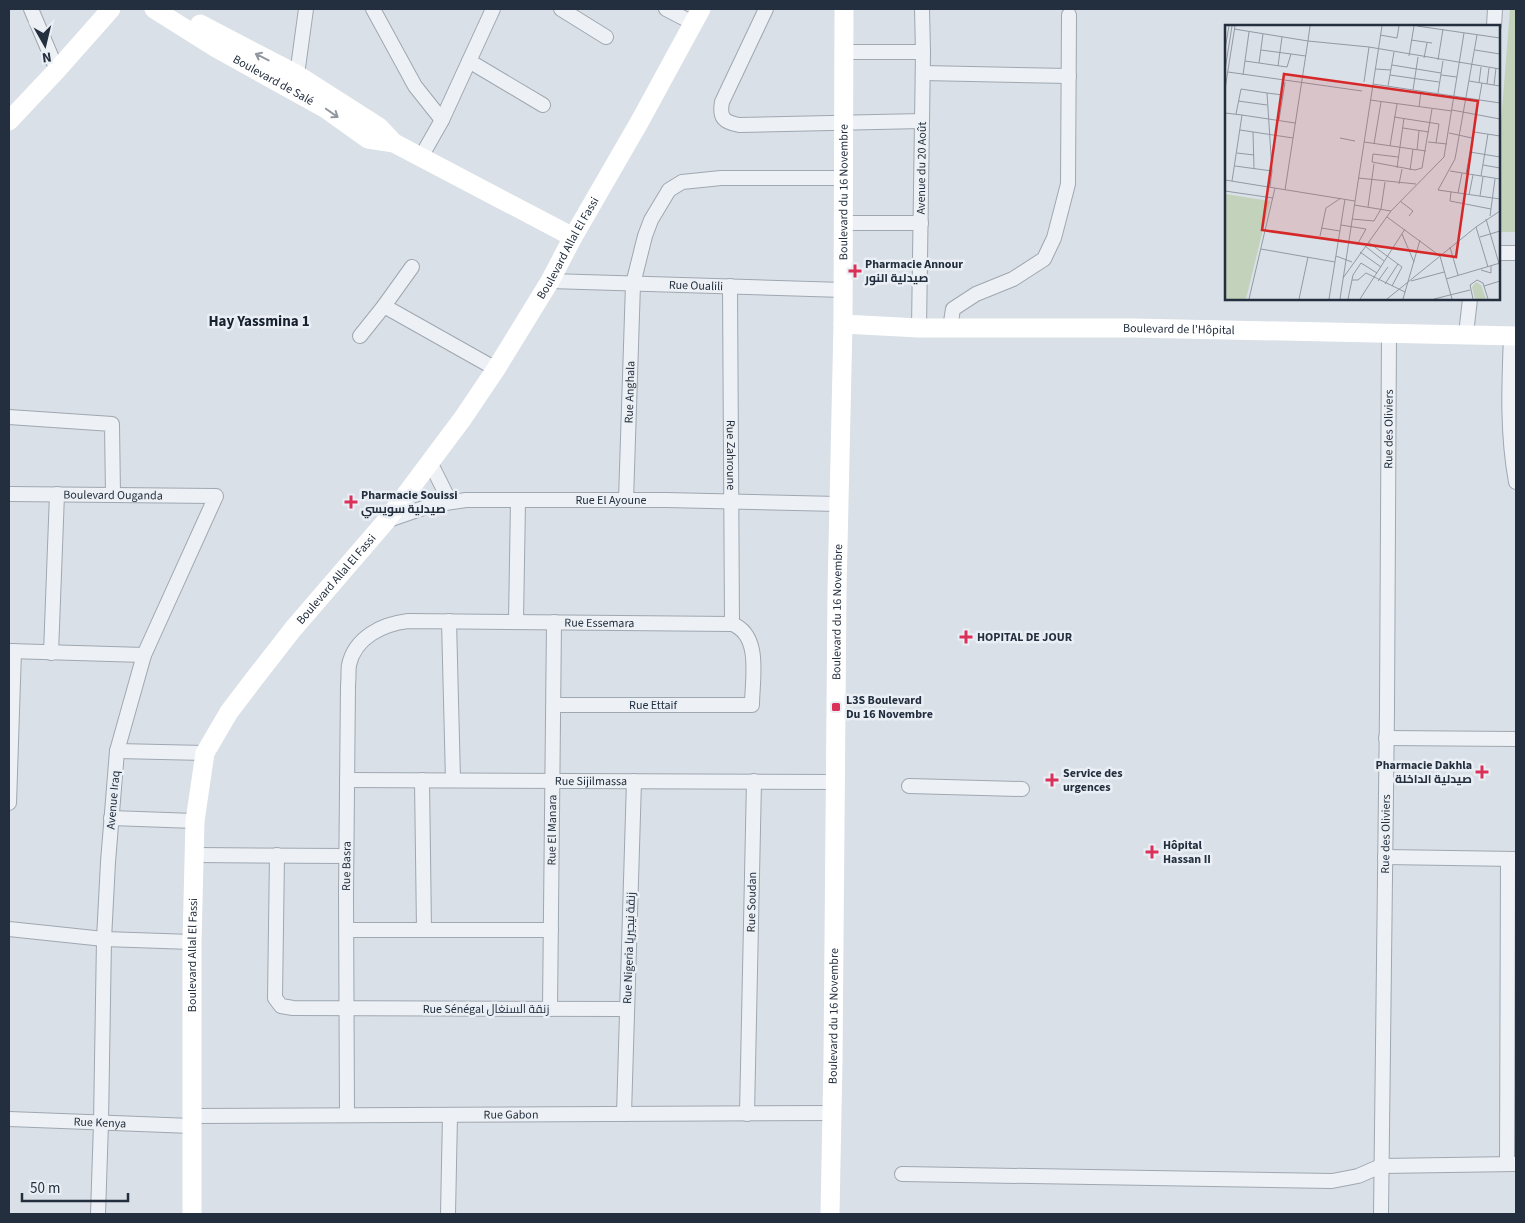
<svg xmlns="http://www.w3.org/2000/svg" width="1525" height="1223" font-family="'Source Sans 3',Cairo,sans-serif">
	<rect width="100%" height="100%" fill="#dae0e7"/>
	<!-- green -->
	<path fill="#c3d2bb" d="M1510,9H1516V232H1499V147Z"/>
	<g fill="none" stroke-linecap="round" stroke-linejoin="round">
		<!-- street casing -->
		<g stroke="#9fa7b1" stroke-width="16">
			<g id="street">
				<path d="M31,9L57,70"/>
				<path d="M373,9L415,86L442,120"/>
				<path d="M561,9L606,37"/>
				<path d="M666,9L693,23"/>
				<path d="M766,9L722,102C719,118 724,122 739,125L922,121"/>
				<path d="M1494,26L1495,9"/>
				<path d="M843,52H923"/>
				<path d="M469,61L543,105"/>
				<path d="M923,73L1069,76"/>
				<path d="M296,82L306,9"/>
				<path d="M421,157L442,120L493,9"/>
				<path d="M844,223H921"/>
				<path d="M1499,253H1516"/>
				<path d="M412,267L384,306L496,369"/>
				<path id="s1" d="M550,281L843,290"/>
				<path id="s2" d="M730,286L732,624"/>
				<path id="s3" d="M919,328L923,52L922,9"/>
				<path d="M950,328L953,309L976,294L1013,279L1044,259L1054,238L1068,184L1069,15"/>
				<path d="M1466,334L1470,299"/>
				<path d="M360,336L384,306"/>
				<path d="M1511,336C1509,385 1507,433 1516,482"/>
				<path d="M9,417L112,424L113,495"/>
				<path d="M430,462L450,502"/>
				<path id="s4" d="M9,494L216,496L144,655L117,751L108,862L104,939L101,1123L98,1214"/>
				<path id="s5" d="M626,500L633,284L645,236L651,220L669,190L682,182L721,178H843"/>
				<path id="s6" d="M386,521L432,505L466,500H666L838,504"/>
				<path d="M449,621L453,780"/>
				<path d="M516,621L518,501"/>
				<path d="M9,651L144,655"/>
				<path d="M51,653L57,494"/>
				<path d="M1386,738L1516,739"/>
				<path d="M117,751L205,753"/>
				<path id="s7" d="M347,780L835,782"/>
				<path d="M422,780L424,930"/>
				<path d="M909,786L1022,789"/>
				<path d="M9,803L14,651"/>
				<path d="M111,818L195,821"/>
				<path d="M195,855L346,856"/>
				<path d="M277,855L275,998L281,1006L293,1008L627,1009"/>
				<path d="M1385,857L1516,859"/>
				<path d="M9,929L104,939L192,942"/>
				<path d="M347,930H551"/>
				<path id="s8" d="M550,1009L554,622"/>
				<path d="M624,1114L634,781"/>
				<path id="s9" d="M747,1114L754,781"/>
				<path id="s10" d="M347,1115L346,894L348,685C349,678 348,671 349,665C355,637 383,624 408,621L732,624C762,635 752,680 752,705H554"/>
				<path id="s11" d="M191,1116L831,1113"/>
				<path id="s12" d="M9,1119L192,1126"/>
				<path d="M1507,1164L1508,859"/>
				<path d="M902,1174L1332,1181L1358,1176L1381,1166L1516,1164"/>
				<path d="M448,1214L450,1115"/>
				<path id="s13" d="M1381,1214L1387,709L1389,333"/>
			</g>
		</g>
		<!-- street -->
		<use href="#street" stroke="#edf1f5" stroke-width="14"/>
		<!-- secondary -->
		<g stroke="#fff" stroke-width="19">
			<path id="s14" d="M154,9L216,48L326,109L368,139L394,143L573,237"/>
			<path d="M200,24L296,74L379,127L394,143"/>
			<path d="M9,121L57,70L111,9"/>
			<path id="s15" d="M843,324L919,328H1133L1516,336"/>
			<path id="s16" d="M192,1214V942L195,821L205,753L229,712L251,683L293,629L386,521L463,418L496,369L550,281L573,237L640,121L701,9"/>
			<path id="s17" d="M830,1214L833,1060L837,591L843,324L844,9"/>
		</g>
	</g>
	<!-- one-way arrows -->
	<defs><path id="oneway-shaft" d="M-6 0H5M1.5-3L5.5 0L1.5 3" fill="none" stroke-width="1.6" stroke-linecap="round" stroke-linejoin="round" transform="scale(1.25)"/></defs>
	<g stroke="#91979e">
		<use href="#oneway-shaft" transform="translate(262 57) rotate(-153)"/>
		<use href="#oneway-shaft" transform="translate(332 113) rotate(35)"/>
	</g>
	<!-- markers -->
	<g fill="#db3159" stroke="#eaeff5" stroke-width="2">
		<path d="M852.5 263.5h5v5h5v5h-5v5h-5v-5h-5v-5h5z"/>
		<path d="M348.5 494.5h5v5h5v5h-5v5h-5v-5h-5v-5h5z"/>
		<path d="M963.5 629.5h5v5h5v5h-5v5h-5v-5h-5v-5h5z"/>
		<rect x="831" y="702" width="10" height="10" rx="2.5"/>
		<path d="M1479.5 764.5h5v5h5v5h-5v5h-5v-5h-5v-5h5z"/>
		<path d="M1049.5 772.5h5v5h5v5h-5v5h-5v-5h-5v-5h5z"/>
		<path d="M1149.5 844.5h5v5h5v5h-5v5h-5v-5h-5v-5h5z"/>
	</g>
	<g text-anchor="middle" stroke-width="5" stroke-linejoin="round" paint-order="stroke">
		<!-- street labels -->
		<g font-size="12" fill="#232f3e" stroke="#eaeff5">
			<text dy="4" stroke="none"><textPath href="#s14" startOffset="139">Boulevard de Salé</textPath></text>
			<text dy="4" stroke="none"><textPath href="#s3" startOffset="160">Avenue du 20 Août</textPath></text>
			<text dy="4" stroke="none"><textPath href="#s17" startOffset="1022">Boulevard du 16 Novembre</textPath></text>
			<text dy="4" stroke="none"><textPath href="#s16" startOffset="1085">Boulevard Allal El Fassi</textPath></text>
			<text dy="4" stroke="none"><textPath href="#s1" startOffset="146">Rue Oualili</textPath></text>
			<text dy="4" stroke="none"><textPath href="#s15" startOffset="336">Boulevard de l'Hôpital</textPath></text>
			<text dy="4" stroke="none"><textPath href="#s5" startOffset="108">Rue Anghala</textPath></text>
			<text dy="4" stroke="none"><textPath href="#s13" startOffset="785">Rue des Oliviers</textPath></text>
			<text dy="4" stroke="none"><textPath href="#s2" startOffset="169">Rue Zahroune</textPath></text>
			<text dy="4" stroke="none"><textPath href="#s4" startOffset="104">Boulevard Ouganda</textPath></text>
			<text dy="4" stroke="none"><textPath href="#s6" startOffset="228">Rue El Ayoune</textPath></text>
			<text dy="4" stroke="none"><textPath href="#s16" startOffset="680">Boulevard Allal El Fassi</textPath></text>
			<text dy="4" stroke="none"><textPath href="#s17" startOffset="602">Boulevard du 16 Novembre</textPath></text>
			<text dy="4" stroke="none"><textPath href="#s10" startOffset="720">Rue Essemara</textPath></text>
			<text x="653" y="709">Rue Ettaif</text>
			<text dy="4" stroke="none"><textPath href="#s7" startOffset="244">Rue Sijilmassa</textPath></text>
			<text transform="translate(113 800) rotate(-85)" y="4">Avenue Iraq</text>
			<text dy="4" stroke="none"><textPath href="#s8" startOffset="179">Rue El Manara</textPath></text>
			<text dy="4" stroke="none"><textPath href="#s13" startOffset="380">Rue des Oliviers</textPath></text>
			<text dy="4" stroke="none"><textPath href="#s10" startOffset="249">Rue Basra</textPath></text>
			<text dy="4" stroke="none"><textPath href="#s9" startOffset="212">Rue Soudan</textPath></text>
			<text transform="translate(629 948) rotate(-88)" y="4">Rue Nigeria زنقة نيجيريا</text>
			<text dy="4" stroke="none"><textPath href="#s16" startOffset="259">Boulevard Allal El Fassi</textPath></text>
			<text x="486" y="1013">Rue Sénégal زنقة السنغال</text>
			<text dy="4" stroke="none"><textPath href="#s17" startOffset="198">Boulevard du 16 Novembre</textPath></text>
			<text dy="4" stroke="none"><textPath href="#s11" startOffset="320">Rue Gabon</textPath></text>
			<text dy="4" stroke="none"><textPath href="#s12" startOffset="91">Rue Kenya</textPath></text>
		</g>
		<!-- poi labels -->
		<g font-size="12" font-weight="bold" fill="#232f3e" stroke="#eaeff5" text-anchor="start">
			<text x="865" y="268">Pharmacie Annour<tspan x="865" dy="14">صيدلية النور</tspan></text>
			<text x="361" y="499">Pharmacie Souissi<tspan x="361" dy="14">صيدلية سويسي</tspan></text>
			<text x="977" y="641">HOPITAL DE JOUR</text>
			<text x="846" y="704">L3S Boulevard<tspan x="846" dy="14">Du 16 Novembre</tspan></text>
			<text x="1472" y="769" text-anchor="end">Pharmacie Dakhla<tspan x="1472" dy="14">صيدلية الداخلة</tspan></text>
			<text x="1063" y="777">Service des<tspan x="1063" dy="14">urgences</tspan></text>
			<text x="1163" y="849">Hôpital<tspan x="1163" dy="14">Hassan II</tspan></text>
		</g>
		<!-- quarter labels -->
		<g font-size="15" font-weight="bold" fill="#16202e" stroke="#eaeff5">
			<text x="259" y="326">Hay Yassmina 1</text>
		</g>
	</g>
	<!-- overview -->
	<g transform="translate(1225 25)">
		<rect width="275" height="275" fill="#dae0e7"/>
		<path d="M0,169L45,176L21,274H0ZM251,257L256,260L261,274H250L247,262Z" fill="#c3d2bb"/>
		<path fill="none" stroke="#9199a3" stroke-width="1" d="M85,1L83,16L144,22L275,44M192,1L275,13M9,4L83,16L60,165M155,10L172,13L174,1M252,10L230,134L213,165L275,174M186,15L207,18M0,24L4,1M36,25L81,31M250,25L275,29M184,31L189,1M199,33L202,18M213,35L218,4M20,36L62,42L66,29M34,38L38,9M167,40L216,48M53,41L57,12M150,44L166,45M0,45L7,1M3,47L137,66M18,50L24,7M165,50L214,57M216,50L232,52M244,56L275,61M139,57L144,22M254,58L256,42M148,59L275,78M262,59L264,43M269,60L271,43M163,61L169,27M0,64L10,1M188,65L193,32M42,68L58,70M213,68L218,36M145,75L227,86M254,75L257,58M13,76L42,80M194,82L196,66M227,85L275,94M0,88L17,90L7,156M11,89L16,64L42,68L47,146L45,162M17,90L70,98M169,92L214,99L211,118M54,95L60,57M178,103L204,107M15,105L68,113M28,107L29,144M224,108L247,113M115,113L130,116M139,117L201,126M203,117L222,119M149,119L156,77M165,121L172,79M192,125L194,106M245,127L275,132M12,128L29,130M173,132L148,129L147,137L190,145L197,143L207,84M258,140L275,143M10,141L47,146M172,143L179,93M185,145L188,124M225,146L275,154M241,149L249,107L275,111M256,151L263,109M133,153L191,159M0,155L130,176M174,159L177,144M0,166L48,173M226,167L225,176L266,184M233,168L237,148M244,170L248,150M255,171L258,152M175,176L188,186L184,191M129,180L166,186M143,182L149,139M265,191L270,154M162,192L215,231L227,274M127,194L149,196L156,184L160,157M261,194L275,242M116,200L141,204L132,220M251,202L263,242M96,203L115,206M177,209L189,237M95,211L101,183L116,173M255,212L275,206M143,217L177,242L167,261M140,221L159,236M225,222L233,250M36,224L110,237M135,227L156,242M111,231L127,237M256,245L266,248V241M118,253L166,186L219,132L239,8M221,254L275,238M127,255H133L141,248L180,267M153,256L163,242M186,256L219,247M160,259L173,239M259,261L275,256M24,274L50,163M74,274L83,232M104,274L120,174M115,274L157,1M123,274L128,250L136,238L152,248M135,274L180,204M162,274L251,202L275,186M178,274L195,215M209,274L245,265M248,274L245,260L252,255L258,258L263,274"/>
		<path fill="#d62828" fill-opacity="0.15" stroke="#d62828" stroke-width="2.5" d="M59,49L253,76L231,232L37,205Z"/>
		<rect width="275" height="275" fill="none" stroke="#232f3e" stroke-width="2.5"/>
	</g>
	<!-- border -->
	<rect width="1525" height="1223" fill="none" stroke="#232f3e" stroke-width="20"/>
	<!-- north arrow -->
	<g transform="translate(45 45) rotate(172)" stroke="#eaeff5" stroke-width="4" paint-order="stroke">
	<path d="M0-4L9 19L0 12L-9 19Z" fill="#232f3e"/>
	<text y="-8" font-size="14" font-weight="bold" text-anchor="middle" fill="#232f3e">N</text>
	</g>
	<!-- scale -->
	<path d="M22 1193v8h106v-8" fill="none" stroke="#232f3e" stroke-width="2.5"/>
	<text x="30" y="1193" font-size="15" fill="#232f3e" stroke="#eaeff5" stroke-width="4" paint-order="stroke">50 m</text>
</svg>
